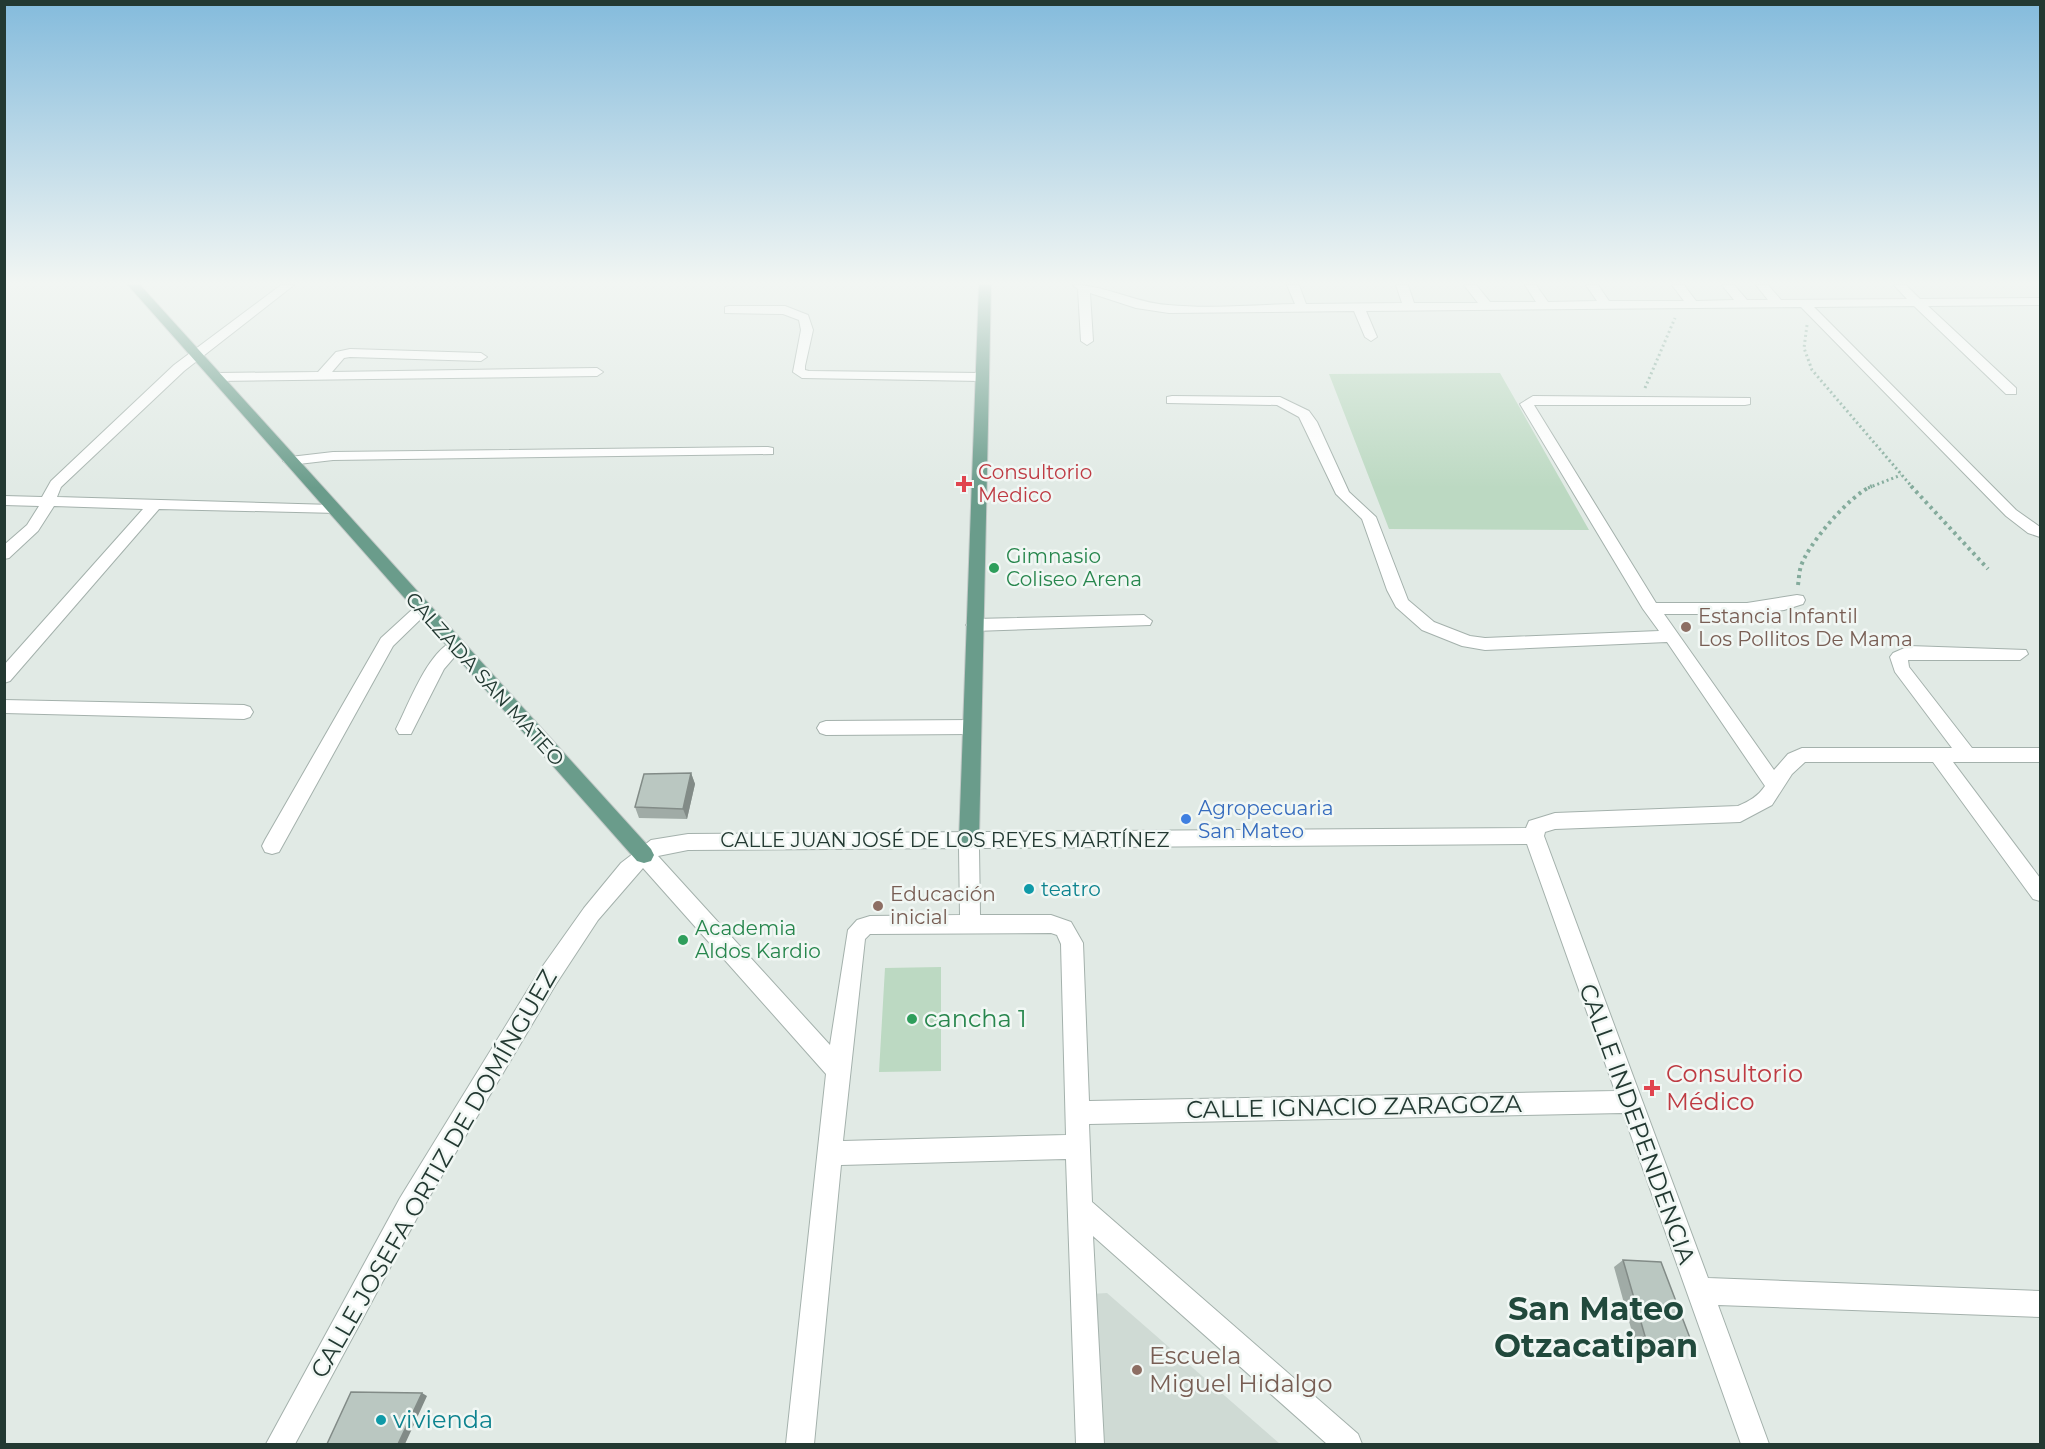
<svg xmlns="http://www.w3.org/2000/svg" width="2045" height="1449" font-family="Montserrat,sans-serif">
	<rect width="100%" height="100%" fill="#e1eae5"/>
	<!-- built -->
	<path fill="#cfdad4" d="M1107,1293L1280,1444H1086L1076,1295Z"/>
	<!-- green -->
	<path fill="#bcd9c2" d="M1500,373L1589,530L1389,529L1329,374Z
		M941,967V1071L879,1072L885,968Z"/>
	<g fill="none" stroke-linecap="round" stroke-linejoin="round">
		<!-- minor casing -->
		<g stroke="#a4b1ac" stroke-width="2">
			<path id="minor" d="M281,285H294L184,371L61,487L57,497L333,505L338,507L340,510L338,513L159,509L10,681L4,683V665L143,509L54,506L38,531L9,558L4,559V545L27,525L39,506L4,505V496L42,497L51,481L174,365Z
				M1073,285C1106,285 1135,303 1168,305C1210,309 1253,305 1295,304L1287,285H1299L1306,304L1402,303L1396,285H1408L1414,303H1478L1464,285H1476L1490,302H1536L1525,285H1536L1548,302L1597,301L1586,285H1598L1609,301H1684L1672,285H1684L1696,301L1734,300L1722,285H1734L1747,300H1768L1756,285H1768L1781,300L1907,299L1894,285H1906L1920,299L2040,298V305L1928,306L2016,388V394H2006L1914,306L1814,307L2016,510L2040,527V537L2028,533L2006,516L1801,307L1366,311L1377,337L1371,341L1365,337L1354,311L1169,313L1136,308L1090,293L1093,341L1087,345L1081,341L1078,289Z
				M729,306H785L808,315L813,330L805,366V370L809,371L981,373L987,377L981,381L802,378L793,372L801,330L799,320L783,314L725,313V307Z
				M350,349L481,353L487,357L481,361L350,357L344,358L332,372L597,368L603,372L597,376L216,381L210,377L216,373L318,372L336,352Z
				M1172,396L1280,397L1309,411L1317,422L1349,492L1376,517L1408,600L1434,622L1470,636L1485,638L1659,631L1643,609L1520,404L1533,396L1750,398V404L1745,405H1534L1656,603H1747L1797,595L1803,596L1805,600L1803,604L1784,610L1747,614H1664L1774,770L1788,754L1802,748H1952L1895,672L1890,657L1893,653L1909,646L2026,650L2028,654L2020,660H1908L1909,667L1972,748H2040V762H1953L2040,878V901L2033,899L1933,762H1805L1792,774L1772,805L1740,822L1555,829L1545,832L1544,836L1708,1278L2040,1291V1317L1718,1305L1769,1444H1741L1623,1113L1089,1124L1092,1202L1358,1434L1362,1444H1327L1093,1236L1104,1444H1076L1066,1159L841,1165L814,1444H786L826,1074L643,868L598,920L556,984L418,1216L295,1444H266L400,1198L540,970L584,908L621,863L651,840L688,834L1526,828L1529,821L1555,813L1738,806C1750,801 1758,796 1765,786L1667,642L1485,650L1462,646L1422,630L1396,607L1387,590L1362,519L1336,494L1299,417L1277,405L1167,403V397ZM1527,844L1615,1091L1089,1101L1083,943L1071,922L1051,915H980L979,848ZM959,848L960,915L870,916L857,920L848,930L830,1045L658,856L688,850ZM1051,933L1057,935L1061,944L1066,1135L843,1141L865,939L870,934Z
				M768,447L773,448V454L333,460L290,465L283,461L290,457L333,452Z
				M422,604L430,610L393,646L279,852L272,854L265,852L262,846L265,840L381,638L416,606Z
				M1144,615L1152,621L1150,625L974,631L966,625L974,619Z
				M455,641L463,647L444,669L411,734H399L396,729C408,706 429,648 455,641Z
				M4,700L244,705L250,707L253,712L250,717L244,719L4,713Z
				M971,720L977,722L980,727L977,732L971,734L826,735L820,733L817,728L820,723L826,721Z"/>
		</g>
		<!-- major casing -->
		<g stroke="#c1c8c6" stroke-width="2">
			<path id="major" d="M128,285H140L651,849L654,855L651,861L644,863L637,861Z
				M979,285H991L979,840L976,846L969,848L962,846L959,840Z"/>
		</g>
		<!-- path-far1 -->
		<path stroke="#84ab9c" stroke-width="3" stroke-dasharray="2 3" stroke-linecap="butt" d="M1807,325L1804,348L1812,370L1913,488
			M1645,388L1675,318
			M1868,488L1901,475"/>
		<!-- path -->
		<path stroke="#84ab9c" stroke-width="4" stroke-dasharray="3 4" stroke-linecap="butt" d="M1911,486L1988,569
			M1798,585C1799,579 1799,572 1801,566C1808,544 1850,495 1872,486"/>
		<!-- minor -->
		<use href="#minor" fill="#fff" fill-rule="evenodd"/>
		<!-- major -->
		<use href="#major" fill="#6a9c8b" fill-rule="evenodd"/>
	</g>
	<!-- wall -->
	<path fill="#a0aba6" d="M691,773L695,784L687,819L639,818L635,807Z
		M1623,1260L1690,1338L1679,1344L1637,1350L1614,1267Z"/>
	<!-- shaded-wall -->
	<path fill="#828b87" d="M691,773L695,784L687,819L683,809Z
		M422,1393L427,1396L405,1444H398Z"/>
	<!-- building -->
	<path fill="#bac7c1" stroke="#828b87" stroke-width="1.5" d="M691,773L683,809L635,807L644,774Z
		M1623,1260L1661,1262L1690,1338L1647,1343Z
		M351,1392L422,1393L398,1444H327Z"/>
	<!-- sky -->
	<linearGradient id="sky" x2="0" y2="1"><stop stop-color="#84bbdc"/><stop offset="0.58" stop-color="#f2f6f3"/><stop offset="1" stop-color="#f2f6f3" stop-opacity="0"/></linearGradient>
	<rect width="2045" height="488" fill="url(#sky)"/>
	<!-- markers -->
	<g fill="#e0444e" stroke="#f1f7f4" stroke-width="2">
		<path d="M961 475h6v6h6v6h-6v6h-6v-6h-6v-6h6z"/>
		<path d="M1649 1079h6v6h6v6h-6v6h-6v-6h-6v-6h6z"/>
	</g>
	<g fill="#2e9e5b" stroke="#f1f7f4" stroke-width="2">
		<circle cx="994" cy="568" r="6"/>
		<circle cx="683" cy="940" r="6"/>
		<circle cx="912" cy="1019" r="6"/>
	</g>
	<g fill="#8d6e63" stroke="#f1f7f4" stroke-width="2">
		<circle cx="1686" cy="627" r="6"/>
		<circle cx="878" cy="906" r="6"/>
		<circle cx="1137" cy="1370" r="6"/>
	</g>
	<circle fill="#3f7fe0" stroke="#f1f7f4" stroke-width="2" cx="1186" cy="819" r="6"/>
	<g fill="#0f9aa8" stroke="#f1f7f4" stroke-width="2">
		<circle cx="1029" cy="889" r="6"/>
		<circle cx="381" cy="1420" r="6"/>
	</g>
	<g text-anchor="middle" stroke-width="5" stroke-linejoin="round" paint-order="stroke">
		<!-- health labels -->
		<g font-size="20" fill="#be3a42" stroke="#f1f7f4" text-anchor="start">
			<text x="978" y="479">Consultorio<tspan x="978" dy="23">Medico</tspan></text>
		</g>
		<!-- leisure labels -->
		<g font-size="20" fill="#27864d" stroke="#f1f7f4" text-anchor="start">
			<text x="1006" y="563">Gimnasio<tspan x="1006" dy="23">Coliseo Arena</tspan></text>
			<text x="695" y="935">Academia<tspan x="695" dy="23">Aldos Kardio</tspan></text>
		</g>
		<!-- education labels -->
		<g font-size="20" fill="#785e54" stroke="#f1f7f4" text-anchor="start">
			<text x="1698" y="623">Estancia Infantil<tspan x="1698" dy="23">Los Pollitos De Mama</tspan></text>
			<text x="890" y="901">Educación<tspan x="890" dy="23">inicial</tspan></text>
		</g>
		<!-- street labels -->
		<g font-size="20" fill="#233932" stroke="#f1f7f4">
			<text transform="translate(485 679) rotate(48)" y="7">CALZADA SAN MATEO</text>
			<text x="945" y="847">CALLE JUAN JOSÉ DE LOS REYES MARTÍNEZ</text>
		</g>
		<!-- shop labels -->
		<g font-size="20" fill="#366cbe" stroke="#f1f7f4" text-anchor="start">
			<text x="1198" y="815">Agropecuaria<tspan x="1198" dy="23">San Mateo</tspan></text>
		</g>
		<!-- culture labels -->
		<g font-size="20" fill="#0d838f" stroke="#f1f7f4" text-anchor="start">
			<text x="1041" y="896">teatro</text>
		</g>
		<!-- near-leisure labels -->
		<g font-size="24" fill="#27864d" stroke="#f1f7f4" text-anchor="start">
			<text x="924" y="1027">cancha 1</text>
		</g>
		<!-- near-health labels -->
		<g font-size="24" fill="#be3a42" stroke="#f1f7f4" text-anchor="start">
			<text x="1666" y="1082">Consultorio<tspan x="1666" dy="28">Médico</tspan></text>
		</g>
		<!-- near-street labels -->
		<g font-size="24" fill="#233932" stroke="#f1f7f4">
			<text transform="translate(1354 1107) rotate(-1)" y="8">CALLE IGNACIO ZARAGOZA</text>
			<text transform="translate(1637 1124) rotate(70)" y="8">CALLE INDEPENDENCIA</text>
			<text transform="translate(434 1174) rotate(-60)" y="8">CALLE JOSEFA ORTIZ DE DOMÍNGUEZ</text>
		</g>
		<!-- near-education labels -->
		<g font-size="24" fill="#785e54" stroke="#f1f7f4" text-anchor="start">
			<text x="1149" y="1364">Escuela<tspan x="1149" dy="28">Miguel Hidalgo</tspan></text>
		</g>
		<!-- near-culture labels -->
		<g font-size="24" fill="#0d838f" stroke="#f1f7f4" text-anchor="start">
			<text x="393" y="1428">vivienda</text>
		</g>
		<!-- near-district labels -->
		<g font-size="32" font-weight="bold" fill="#21493c" stroke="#f1f7f4">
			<text x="1596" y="1320">San Mateo<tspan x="1596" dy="37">Otzacatipan</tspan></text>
		</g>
	</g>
	<!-- border -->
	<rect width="2045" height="1449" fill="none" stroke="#233932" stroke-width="12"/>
</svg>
